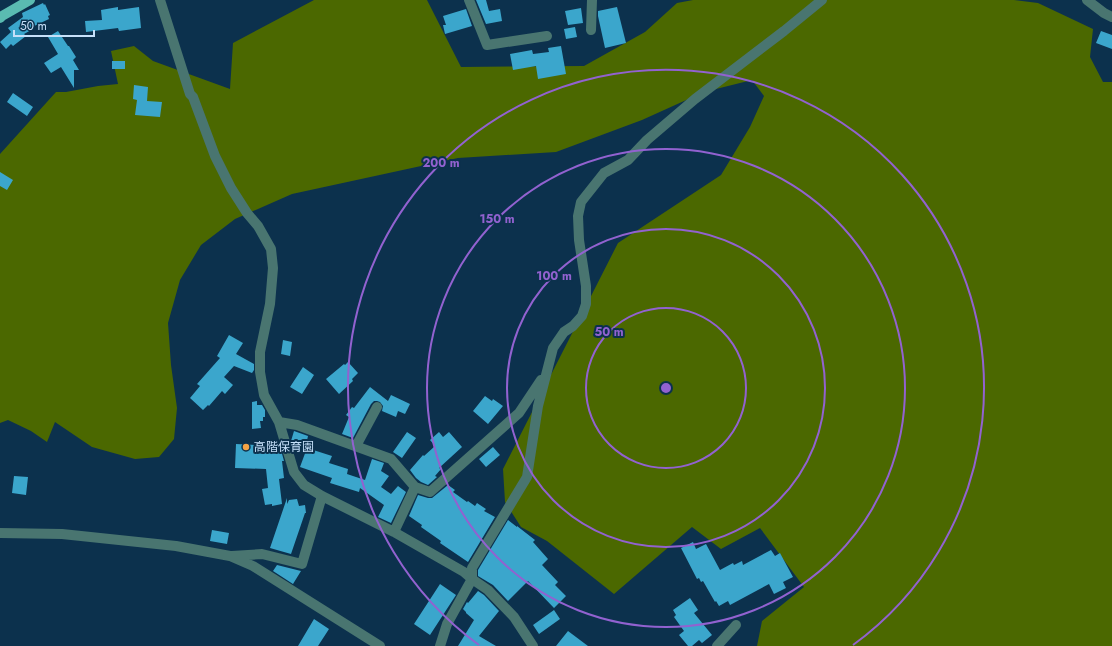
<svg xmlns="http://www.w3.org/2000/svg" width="1112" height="646" font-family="Jost,'Noto Sans JP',sans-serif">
	<rect width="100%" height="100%" fill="#0c314d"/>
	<!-- forest -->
	<path fill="#4b6800" d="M314,0H427L461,67L584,66L645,32L677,3L693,0H1014L1038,3L1093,29L1090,57L1103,82H1112V646H757L762,621L804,587L760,528L721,549L692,527L614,594L547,541L521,527L505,502L503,469L618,243L721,175L750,127L764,96L752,80L704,92L642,120L556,152L458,158L292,194L235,219L201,245L180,280L168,323L171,365L177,408L174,439L159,457L135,459L92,447L55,422L47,442L31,431L8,420L0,423V154L56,92H66L98,86L118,84L111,51L134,46L153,61L230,89L233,43Z"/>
	<!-- building -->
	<path fill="#3ba6cc" d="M476,0H486L489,11L500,9L502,21L486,24Z
		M43,3L44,5L45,4L50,15L48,16L49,19L32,27L33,29L24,34L26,36L13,46L11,44L6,49L0,42L11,32L8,28L23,17L22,13Z
		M118,7V10L139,7L141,28L119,31L118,28L86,32L85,21L102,20L101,10Z
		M617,7L626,43L605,48L598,16V11Z
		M581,8L583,23L568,25L565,11Z
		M466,9L472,26L445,34L443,25H446L443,16Z
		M575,27L577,37L566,39L564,29Z
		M58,31L68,46H69L76,57L73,60L79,70H74V88L61,67L51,73L44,63L58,54L48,37Z
		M1101,31L1112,35V49L1096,43Z
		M561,46L566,74L538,79L536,66L513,70L510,54L532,50L533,54L549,52L548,48Z
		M112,61H125V69H112Z
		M134,85L148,87L147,101L162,102L160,117L135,115L137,100L133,99Z
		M13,93L33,107L27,116L7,102Z
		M0,172L13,180L7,190L0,186Z
		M229,335L243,343L236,354L254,364V370L252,373L234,366L224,377L233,385L225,394L222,391L209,406L208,405L203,410L190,398L200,386L197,384L220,358L217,356Z
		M283,340L292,342L290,356L281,354Z
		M348,362L358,373L352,379L353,381L339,394L326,379L344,364L345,365Z
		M303,367L314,375L302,394L290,387Z
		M370,387L388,401L391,395L410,404L405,414L398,411L396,417L382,411L383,406L380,402L377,401H374L371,404L353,438L342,434L349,417L346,415L352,407L354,408Z
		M485,396L492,401L493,399L503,406L488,424L473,411Z
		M257,401V405H262L265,410V417H263V421H260L261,428L252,429V402Z
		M294,431L308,436L306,445L291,441Z
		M407,432L416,438L402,458L393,452Z
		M439,432L443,437L449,432L462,447L439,468L441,469L435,476L437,477L428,485L421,482L416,478L410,470L423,455L424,456L435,446L430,440Z
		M236,444L257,445V454L281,450L284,461H282L284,478L279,479L282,504L272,506V504L265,505L262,489L268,488L266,469L235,468Z
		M493,447L500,455L486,467L479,459Z
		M307,448L332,456L329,463L348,469L347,474L365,480L372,459L384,463L381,471L389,476L381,487L391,494L398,486L406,492L391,523L378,517L384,505L360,488L359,492L330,483L332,478L300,467Z
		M14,476L28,477L26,495L12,493Z
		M448,485L455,490L453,492L467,502L468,501L475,506L477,503L486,509L484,511L495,517L468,562L440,543L441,541L421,527L422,525L409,516L418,495L428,498H432Z
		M287,498V504L289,500L297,499L299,506L305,505L306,513H305L291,554L270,548Z
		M508,520L517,527V526L535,540L533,542L548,559L542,565L558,582L555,585L566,596L554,608L528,581L508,601L493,585L478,576V570Z
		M212,530L229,533L227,544L210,541Z
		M693,542L696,549L706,544L720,570L733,563L734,565L742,561L743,565L771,550L775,556L780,553L793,577L783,582L786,588L774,594L769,584L730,605L728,601L719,606L716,601L715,602L703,581L701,582L699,578L697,579L681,548Z
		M277,565L301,571L293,584L273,571Z
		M440,584L456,595L430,635L414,624Z
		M478,591L484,595L499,611L479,636L496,646H458L474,620L466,613V612L463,609L467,602L468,603Z
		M690,598L698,610L694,613L712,635L702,643L699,640L692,646H688L679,635L684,631L674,617L676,615L673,610Z
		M554,610L560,619L539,634L533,625Z
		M314,619L329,629L318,646H298Z
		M568,631L588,646H556Z"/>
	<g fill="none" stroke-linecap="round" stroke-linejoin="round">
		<!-- minor -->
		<path stroke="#497570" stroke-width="10" d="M160,0L190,94L193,97L215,156L231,188L247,213L258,226L271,249L273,268L270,304L260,352V372L264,395L279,422L294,472L304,485L322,496L394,532L464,572L472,579L488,590L514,617L533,646
			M469,0L487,45L547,36
			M1087,0L1104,13L1112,17
			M591,30L592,0
			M279,422L297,425L391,459L415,487L394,532
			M356,446L377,407
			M415,487L430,492L519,413L541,380
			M0,533L62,534L176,546L230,556L253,566L380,646
			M232,556L262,554L302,564L322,496
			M440,646L447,624L472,579V568L527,477L538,406L553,348L564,332L573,326L582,316L586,304V286L579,240L578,216L581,202L604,173L628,160L647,140L695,99L784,31L822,0
			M717,646L736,625"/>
		<!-- major -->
		<path stroke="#5abbb1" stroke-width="10" d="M0,18L2,16L30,0"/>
	</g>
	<!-- distance rings -->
	<g fill="none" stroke="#9262d0" stroke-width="2">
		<circle cx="666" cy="388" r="80"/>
		<circle cx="666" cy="388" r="159"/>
		<circle cx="666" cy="388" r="239"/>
		<path d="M479 645A318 318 0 1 1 853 645"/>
	</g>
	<!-- markers -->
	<circle fill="#f5a345" stroke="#0c314d" stroke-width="1.5" cx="246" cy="447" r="4"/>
	<g text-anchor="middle" stroke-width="4" stroke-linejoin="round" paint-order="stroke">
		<!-- poi labels -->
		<g font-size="12" fill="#c6e0f9" stroke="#0c314d" text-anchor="start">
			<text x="254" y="451">高階保育園</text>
		</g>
	</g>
	<circle cx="666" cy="388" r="6" fill="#9262d0" stroke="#0c314d" stroke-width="2"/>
	<g font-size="12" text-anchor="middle" font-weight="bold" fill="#9262d0" stroke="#0c314d" stroke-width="4" stroke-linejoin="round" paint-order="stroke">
		<text x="441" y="167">200 m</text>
		<text x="497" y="223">150 m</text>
		<text x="554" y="280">100 m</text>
		<text x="609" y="336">50 m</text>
	</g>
	<!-- scale -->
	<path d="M14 30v6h80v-6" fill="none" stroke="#c6e0f9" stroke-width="2"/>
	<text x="20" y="30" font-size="12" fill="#c6e0f9" stroke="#0c314d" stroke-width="3" paint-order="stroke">50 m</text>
</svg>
